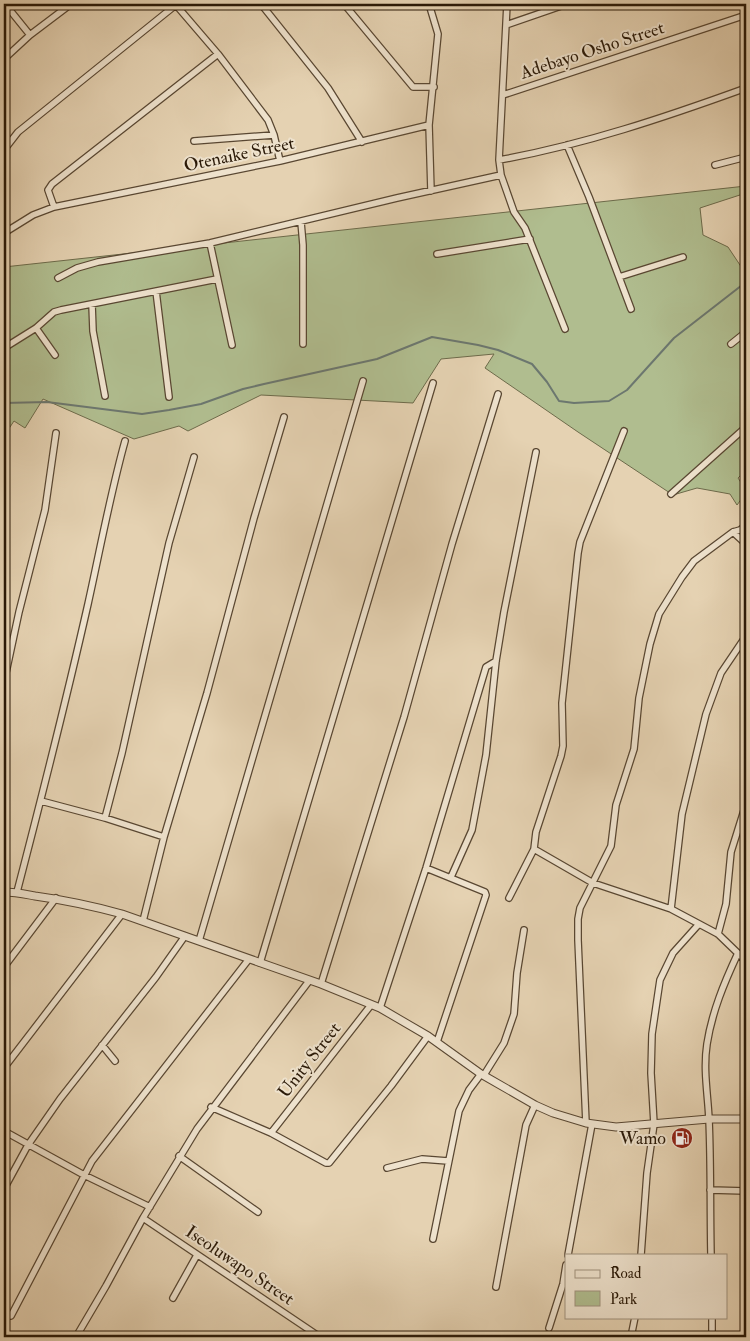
<svg xmlns="http://www.w3.org/2000/svg" width="750" height="1341" font-family="'IM FELL Double Pica',serif">
	<rect width="100%" height="100%" fill="#e5d2b2"/>
	<filter id="stains"><feTurbulence type="fractalNoise" baseFrequency=".004" numOctaves="4"/><feColorMatrix values="0 0 0 0 .2 0 0 0 0 .09 0 0 0 0 .02 0 0 0 .5 -.17"/></filter>
	<radialGradient id="worn" r=".72"><stop offset=".6" stop-color="#630" stop-opacity="0"/><stop offset="1" stop-color="#630" stop-opacity=".3"/></radialGradient>
	<!-- green -->
	<path fill="#b0bd8f" stroke="#6d6b4b" d="M746,186V193L700,208L703,235L728,247L742,268L746,269V470L738,478L746,490V493L737,505L730,494L697,488L673,495L578,432L485,368L494,354L441,359L413,403L261,395L188,431L179,426L134,439L43,399L25,428L14,421L4,436V267Z"/>
	<g fill="none" stroke-linecap="round" stroke-linejoin="round">
		<!-- stream -->
		<path stroke="#6c776f" stroke-width="2" d="M4,403L47,402L142,414L169,410L201,404L243,389L264,384L377,359L432,337L478,345L498,350L532,364L547,382L559,401L574,403L609,401L627,390L674,338L746,282"/>
		<!-- minor casing -->
		<g stroke="#594732" stroke-width="8">
			<path id="minor" d="M5,4L30,35
				M261,4L328,88L362,142
				M344,4L413,87H434
				M429,4L438,34L429,125L431,191
				M507,4L499,160L501,175L514,212L525,228L565,329
				M176,5L218,54L268,120L274,135L280,161
				M506,25L567,4
				M4,59L30,35L71,4
				M503,95L746,15
				M194,141L274,135
				M567,145L589,197L631,309
				M4,150L18,132L177,4
				M499,160C583,145 666,117 746,88
				M715,165L746,157
				M54,207L280,161L429,125
				M301,222L303,245V344
				M4,233L33,215L54,207L48,190L52,184L218,54
				M210,243L232,345
				M437,254L530,239
				M619,277L683,257
				M58,278L77,268L98,262L210,243L397,198L501,175
				M156,291L169,397
				M92,304L93,331L105,396
				M36,328L55,355
				M731,344L746,332
				M4,348L36,328L54,312L61,310L217,279
				M671,494L746,427
				M733,532L746,544
				M4,682L19,612L45,510L56,433
				M41,801L105,818L164,837
				M105,818L122,753L169,543L194,457
				M534,849L593,883L671,909L718,934L746,961
				M426,868L485,892L486,895L437,1042
				M451,877L472,830L486,755L496,661L504,612L536,452
				M17,892C42,796 66,701 88,604C100,550 110,495 125,441
				M509,898L534,849L536,832L561,756L563,746L562,703L578,553L580,542L624,431
				M671,909L682,814L706,714L721,673L746,636
				M143,921L164,837L207,693L254,518L284,417
				M718,934L726,904L731,852L746,804
				M199,941L363,381
				M260,963L433,383
				M4,967L56,898
				M321,984L404,717L452,544L498,394
				M380,1008L426,868L486,667L496,661
				M102,1045L115,1061
				M4,1068L122,914
				M484,1075L504,1043L514,1014L517,973L524,930
				M211,1107L271,1133L326,1163H329L391,1086L428,1036
				M586,1123L578,940V919L580,908L611,846L616,805L634,749L639,698L650,644L659,614L682,577L694,561L733,532L740,530L746,525
				M4,1131L84,1175L150,1207
				M271,1133L371,1005
				M179,1156L258,1212
				M387,1168L422,1159L448,1161
				M4,1189L28,1145L60,1099L156,977L185,936
				M710,1190L746,1191
				M143,1218L320,1337
				M433,1239L459,1111L469,1090L481,1074
				M568,1255L592,1124
				M641,1255L647,1173L654,1124L651,1073L652,1034L660,980L673,953L699,924
				M711,1255C710,1210 711,1165 709,1120C708,1095 703,1070 707,1044C712,1012 724,983 738,953
				M496,1287L526,1125L535,1105
				M173,1298L197,1255
				M4,1315L11,1316L92,1161L249,959
				M712,1317V1337
				M549,1328L563,1284L566,1265
				M76,1337L106,1286L143,1218L197,1129L309,981
				M631,1337L635,1317"/>
		</g>
		<!-- tertiary casing -->
		<g stroke="#594732" stroke-width="9">
			<path id="tertiary" d="M4,892C15,892 24,894 35,896C64,900 93,906 122,914L321,984L380,1008L428,1036L481,1074L535,1105L553,1113L586,1123L616,1127L709,1119H746"/>
		</g>
		<!-- minor -->
		<use href="#minor" stroke="#eee2cd" stroke-width="5.5"/>
		<!-- tertiary -->
		<use href="#tertiary" stroke="#eee2cd" stroke-width="7"/>
	</g>
	<!-- icons -->
	<defs>
		<g id="fuel-disc" transform="scale(1.125)"><circle r="9.5" fill="#8f2418" stroke="#eee2cd"/><path d="M-5.5-6h7V0h2V4h1.3V-2.5L3-4.5l.8-.8L6-3V5H2.5V1h-1V6h-7ZM-4.2-4.7v3.2H.2V-4.7Z" fill="#fff"/></g>
	</defs>
	<g fill-rule="evenodd">
		<use href="#fuel-disc" x="682" y="1138"/>
	</g>
	<g text-anchor="middle" stroke-width="4" stroke-linejoin="round" paint-order="stroke">
		<!-- street labels -->
		<g font-size="18" fill="#2a1907" stroke="#eee2cd">
			<text transform="translate(592 50) rotate(-18)" y="6">Adebayo Osho Street</text>
			<text transform="translate(239 154) rotate(-12)" y="6">Otenaike Street</text>
			<text transform="translate(309 1060) rotate(-52)" y="6">Unity Street</text>
			<text transform="translate(240 1265) rotate(34)" y="6">Iseoluwapo Street</text>
		</g>
		<!-- poi labels -->
		<g font-size="18" fill="#2a1907" stroke="#eee2cd" text-anchor="end">
			<text x="666" y="1144">Wamo</text>
		</g>
	</g>
	<!-- margin -->
	<rect width="750" height="1341" fill="none" stroke="#e5d2b2" stroke-width="20"/>
	<rect x="5" y="5" width="740" height="1331" fill="none" stroke="#2a1907" stroke-width="2.5"/>
	<rect x="10" y="10" width="730" height="1321" fill="none" stroke="#2a1907"/>
	<!-- legend -->
	<rect x="565" y="1254" width="162" height="65" fill="#eee2cd" stroke="#a0927e"/>
	<rect x="575" y="1270" width="25" height="8" fill="#eee2cd" stroke="#a0927e"/>
	<text x="610" y="1278" font-size="15" fill="#2a1907">Road</text>
	<rect x="575" y="1291" width="25" height="15" fill="#b0bd8f" stroke="#a0927e"/>
	<text x="610" y="1304" font-size="15" fill="#2a1907">Park</text>
	<rect width="100%" height="100%" filter="url(#stains)"/>
	<rect width="100%" height="100%" fill="url(#worn)"/>
</svg>
